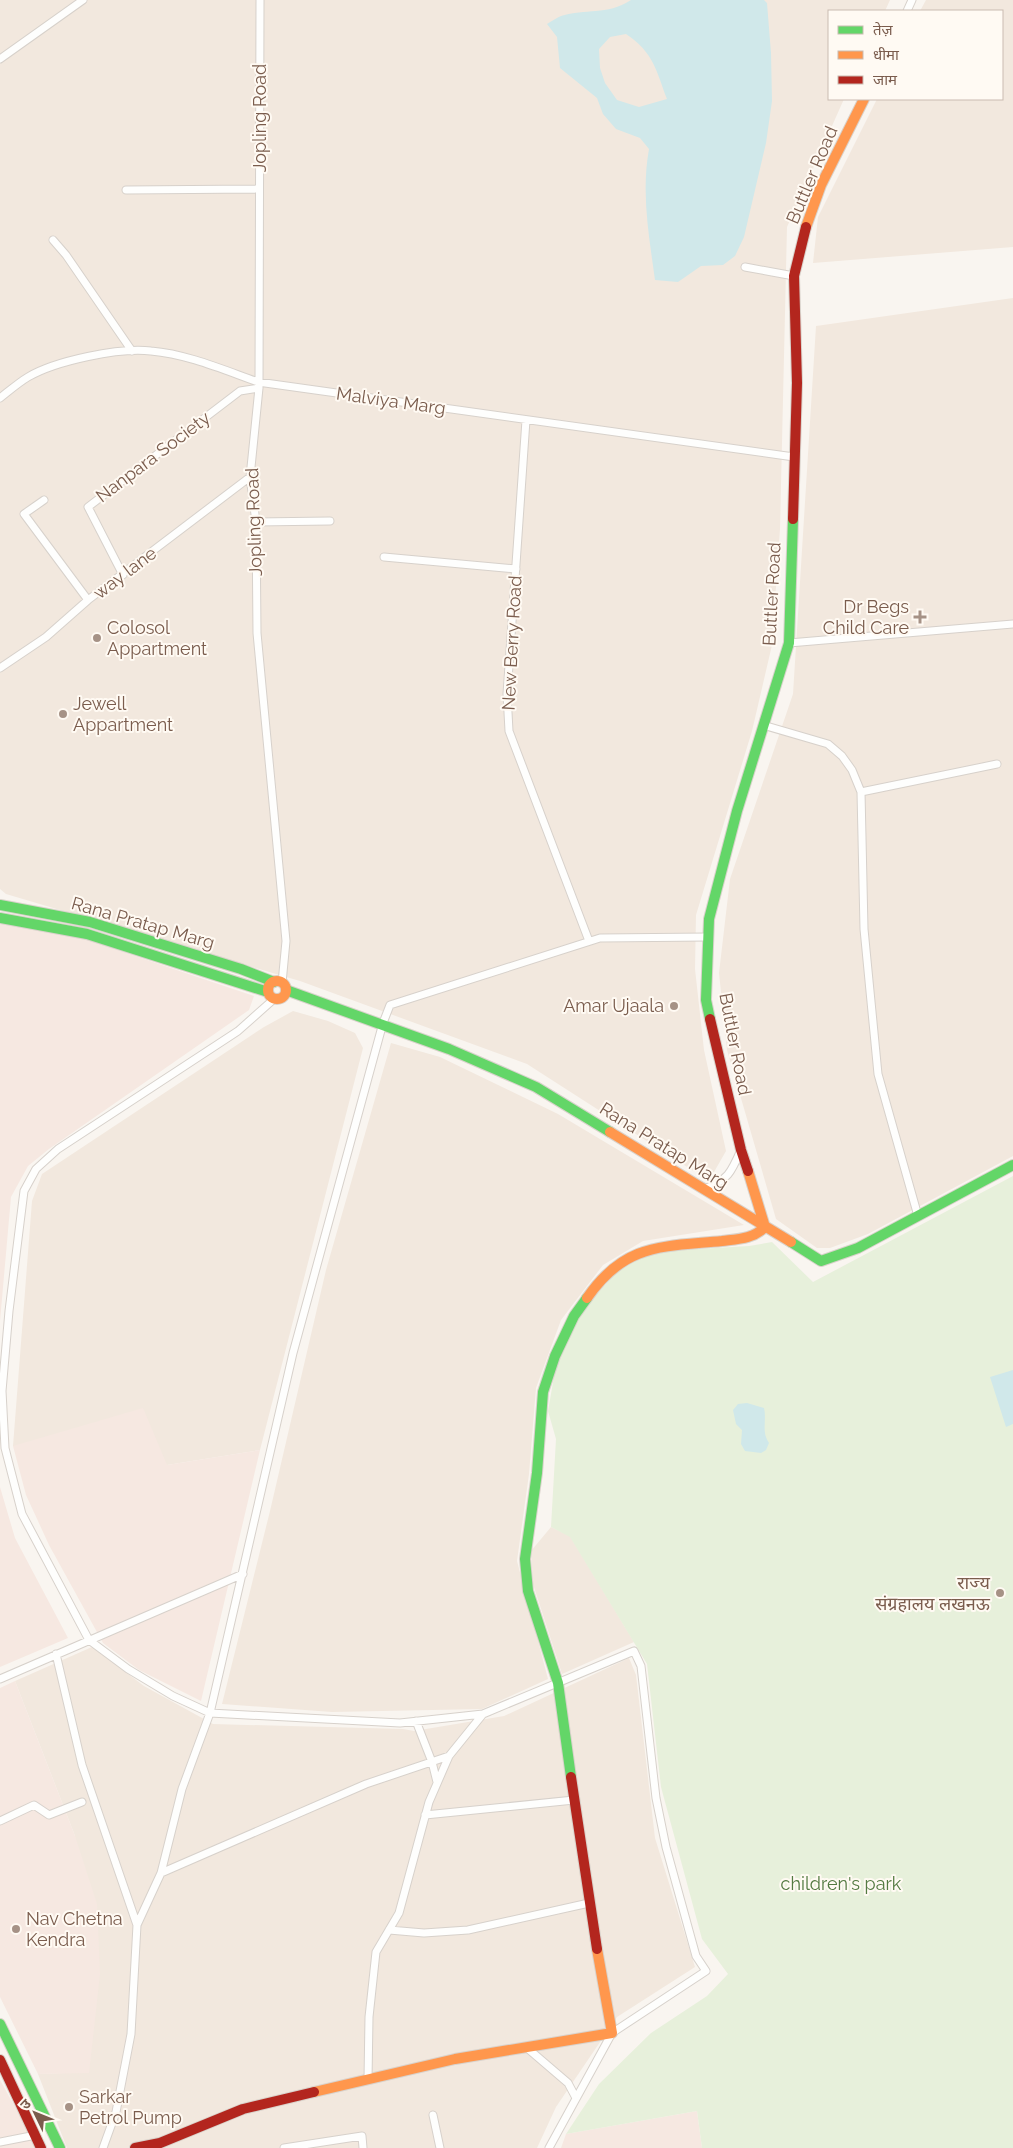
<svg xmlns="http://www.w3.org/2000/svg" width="1013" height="2148" font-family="Raleway,'Noto Sans Devanagari',sans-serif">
	<rect width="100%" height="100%" fill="#f9f5f0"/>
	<!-- residential -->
	<path fill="#f2e8de" d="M0,0H890L885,11H829V99H844L787,227L780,529L772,645L752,731L696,915L695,969L704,1050L726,1151L714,1172H695L527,1064L300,981L6,894L0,889Z
		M926,0H1013V247L813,263L818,217L877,99H1002V11H920Z
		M1013,298V1156L868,1234L830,1248H817L776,1219L727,1050L719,973L730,879L793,694L816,326Z
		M293,1011L328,1021L355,1033L363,1048L260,1450L167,1465L13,1446L32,1201L42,1174L264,1027Z
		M391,1043L440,1057L558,1114L744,1225L643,1241L603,1265L561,1320L536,1388L529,1474L517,1561L548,1679L482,1709L332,1712L222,1704L270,1511L326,1270Z
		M551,1527L570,1536L634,1642L562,1674L533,1584L531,1551Z
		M92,1647L144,1686L213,1724L403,1729L414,1731L504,1716L629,1658L636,1675L655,1838L695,1967L617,2017L556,2107L537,2148H67L38,2074L89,2072L75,1836L15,1681Z"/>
	<!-- commercial -->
	<path fill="#f6e8e1" d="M0,923L64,932L254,996L249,1010L49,1149L28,1166L11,1197L0,1321Z
		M143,1408L167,1465L260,1450L201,1701L139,1670L103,1643L49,1545L26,1495L13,1446Z
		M0,1487L15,1538L68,1638L0,1667Z
		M15,1681L75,1836L97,1904L100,1974L89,2073L38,2074L0,1997V1688Z
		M0,2080L38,2148H0Z
		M697,2111L702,2148H561L566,2134Z"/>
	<!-- green -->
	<path fill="#e7f0db" d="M1013,1176V2148H702L697,2111L566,2134L599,2084L651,2033L707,1996L728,1974L702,1939L661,1787L647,1664L570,1537L551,1527L556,1439L548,1411L556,1365L581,1311L618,1271L640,1258L664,1251L749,1246L772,1242L813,1282Z"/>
	<!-- water -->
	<path fill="#d0e8ea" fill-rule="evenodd" d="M631,0H764L767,3L771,53L772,101L766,143L744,237L735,256L723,265L701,266L678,282L655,280C649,236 641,193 649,149L640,138L616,129L603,114L597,98L560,68L557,37L547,24C552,21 556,18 561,16C586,8 606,16 631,0ZM626,34C654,53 656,70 667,99L639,107L617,100L605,83L600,68L599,49L610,37Z
		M1013,1370V1424L1006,1427L990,1377Z
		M747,1403L764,1408C767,1420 761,1432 769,1443L766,1450L761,1453L745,1451L741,1444L742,1430L736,1424L733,1410L738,1404Z"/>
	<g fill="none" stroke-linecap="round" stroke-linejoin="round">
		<!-- street casing -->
		<g stroke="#d7d1cb" stroke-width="9">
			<path id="street" d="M260,0L259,388L250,477L256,522L257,633L286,941L282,983
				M907,11L912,0
				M0,59L83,0
				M126,190L259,189
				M53,240L66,255L132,351
				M745,267L794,276
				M0,398C9,391 18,383 28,377C55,361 120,347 151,351C187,354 224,370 258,382L794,457
				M526,420L507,694L509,731L589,941
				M44,500L24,514L88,600
				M256,522L330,521
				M384,557L516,569
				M123,575L88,507L240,391L259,388
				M789,643L1013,624
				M0,668L46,637L88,600L250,477
				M763,725L828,744L842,756L852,770L861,792L864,929L878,1074L918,1216
				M861,792L997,764
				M274,999L238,1031L58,1149L36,1169L24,1191L9,1311L2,1391L5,1448L22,1514L89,1640L128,1669L173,1696L210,1713L400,1723L483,1714L634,1651L641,1666L656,1798L666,1847L696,1956L706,1971L612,2033L549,2148
				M704,1189C728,1180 731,1173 741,1150
				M56,1654L82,1765L137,1925
				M0,1679L243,1574
				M416,1721L432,1762L437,1782
				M425,1815L574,1800
				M0,1821L34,1805L49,1815L82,1802
				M161,1873L366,1784L449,1756
				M389,1930L424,1933L468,1930L589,1903
				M526,2047L568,2083L576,2098
				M368,2080L369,2017L376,1952L399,1913L429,1802L449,1756L483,1714
				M433,2115L440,2148
				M0,2142L36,2135
				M103,2148L116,2112L131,2034L137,1925L161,1873L182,1789L210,1713L293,1353L383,1023L390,1005L600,938L708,937
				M284,2148L362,2136L363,2148"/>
		</g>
		<!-- fast casing -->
		<g stroke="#d9d2cb" stroke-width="12">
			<path id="fast" d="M0,905L90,922L241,969L274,982
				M0,918L87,934L268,992
				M286,990L449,1049L536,1087L610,1132
				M710,1019L706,1000L709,919L737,811L789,643L793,519
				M791,1242L821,1261L858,1248L1013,1165
				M571,1777L558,1683L528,1591L525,1559L537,1473L543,1392L555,1356L574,1316L587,1298
				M0,2024L60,2148"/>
		</g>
		<!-- slow casing -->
		<g stroke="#d9d2cb" stroke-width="12">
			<path id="slow" d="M806,227L821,185L864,99
				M268 990a9 9 0 1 1 18 0a9 9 0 1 1-18 0Z
				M610,1132L791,1242
				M587,1298C625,1243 661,1247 722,1241C738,1239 753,1239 765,1227L748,1171
				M314,2092L455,2059L612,2033L597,1949"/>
		</g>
		<!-- jam casing -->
		<g stroke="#d9d2cb" stroke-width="12">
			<path id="jam" d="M793,519L797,383L794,276L806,227
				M710,1019L741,1150L748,1171
				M571,1777L597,1949
				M0,2060L41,2148
				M135,2148L160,2143L243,2109L314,2092"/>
		</g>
		<!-- street -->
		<use href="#street" stroke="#fefefd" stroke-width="7"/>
		<!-- fast -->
		<use href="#fast" stroke="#63d668" stroke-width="10"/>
		<!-- slow -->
		<use href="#slow" stroke="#ff974d" stroke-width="10"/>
		<!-- jam -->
		<use href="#jam" stroke="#b3261e" stroke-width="10"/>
	</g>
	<!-- markers -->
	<g fill="#a69286" stroke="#fffaf3" stroke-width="2">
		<path d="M917.5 609.5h5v5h5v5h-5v5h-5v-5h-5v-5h5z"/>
		<circle cx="97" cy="638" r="5"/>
		<circle cx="63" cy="714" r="5"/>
		<circle cx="674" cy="1006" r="5"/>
		<circle cx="1000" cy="1593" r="5"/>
		<circle cx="16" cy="1929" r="5"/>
		<circle cx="69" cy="2107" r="5"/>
	</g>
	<g text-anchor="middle" stroke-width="4" stroke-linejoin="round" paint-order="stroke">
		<!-- street labels -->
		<g font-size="18" fill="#7a5c4d" stroke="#fffaf3">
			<text transform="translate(260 118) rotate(-90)" y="6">Jopling Road</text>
			<text transform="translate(812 175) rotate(-67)" y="6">Buttler Road</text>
			<text transform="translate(391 401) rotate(8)" y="6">Malviya Marg</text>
			<text transform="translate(153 457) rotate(-37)" y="6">Nanpara Society</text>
			<text transform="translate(254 522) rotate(-92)" y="6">Jopling Road</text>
			<text transform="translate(125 573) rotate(-37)" y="6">way lane</text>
			<text transform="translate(772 594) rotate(-87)" y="6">Buttler Road</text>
			<text transform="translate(512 643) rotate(-87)" y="6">New Berry Road</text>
			<text transform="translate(143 923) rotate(16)" y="6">Rana Pratap Marg</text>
			<text transform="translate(735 1044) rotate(79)" y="6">Buttler Road</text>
			<text transform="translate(664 1146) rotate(32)" y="6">Rana Pratap Marg</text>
		</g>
		<!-- poi labels -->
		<g font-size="18" fill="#7a5c4d" stroke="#fffaf3" text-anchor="start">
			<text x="909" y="613" text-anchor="end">Dr Begs<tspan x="909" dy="21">Child Care</tspan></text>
			<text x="107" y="634">Colosol<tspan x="107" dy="21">Appartment</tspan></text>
			<text x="73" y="710">Jewell<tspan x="73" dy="21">Appartment</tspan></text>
			<text x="664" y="1012" text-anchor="end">Amar Ujaala</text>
			<text x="990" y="1589" text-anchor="end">राज्य<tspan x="990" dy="21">संग्रहालय लखनऊ</tspan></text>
			<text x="26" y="1925">Nav Chetna<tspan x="26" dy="21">Kendra</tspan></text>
			<text x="79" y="2103">Sarkar<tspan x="79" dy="21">Petrol Pump</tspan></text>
		</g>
		<!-- park labels -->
		<g font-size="18" fill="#537a41" stroke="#fffaf3">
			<text x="841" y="1890">children's park</text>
		</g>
	</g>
	<!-- legend -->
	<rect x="828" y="10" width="175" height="90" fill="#fffaf3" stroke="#cabbb1"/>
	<rect x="838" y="26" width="25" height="8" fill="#63d668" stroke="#cabbb1"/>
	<text x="873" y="35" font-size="15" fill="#7a5c4d">तेज़</text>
	<rect x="838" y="51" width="25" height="8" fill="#ff974d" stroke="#cabbb1"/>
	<text x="873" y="60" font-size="15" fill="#7a5c4d">धीमा</text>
	<rect x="838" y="76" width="25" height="8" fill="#b3261e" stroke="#cabbb1"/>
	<text x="873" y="85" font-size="15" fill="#7a5c4d">जाम</text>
	<!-- north arrow -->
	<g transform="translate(35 2113) rotate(313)" stroke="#fffaf3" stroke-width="4" paint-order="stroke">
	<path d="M0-4L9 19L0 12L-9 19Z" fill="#7a5c4d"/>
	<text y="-8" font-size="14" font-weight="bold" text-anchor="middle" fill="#7a5c4d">उ</text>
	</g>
</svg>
